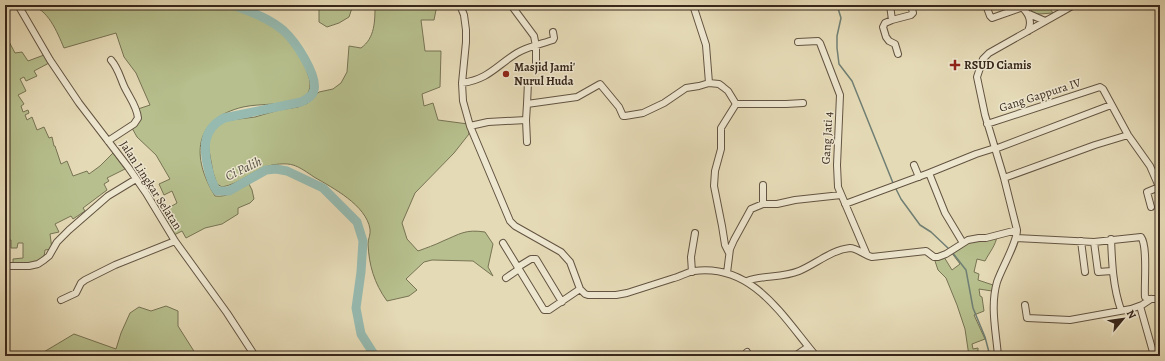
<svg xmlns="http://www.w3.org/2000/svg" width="1165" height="361" font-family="Alegreya,serif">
	<rect width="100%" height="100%" fill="#e5dab6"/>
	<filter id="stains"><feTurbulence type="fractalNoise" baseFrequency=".005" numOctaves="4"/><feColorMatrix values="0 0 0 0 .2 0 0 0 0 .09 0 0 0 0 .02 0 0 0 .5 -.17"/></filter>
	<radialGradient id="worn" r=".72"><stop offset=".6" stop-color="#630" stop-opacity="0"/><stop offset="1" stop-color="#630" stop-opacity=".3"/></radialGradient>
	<!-- green -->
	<path fill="#b6bf8d" stroke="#777354" d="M29,5C73,5 118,5 162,5C176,5 190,5 204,5C210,5 217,4 223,5C228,6 234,9 240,11C270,21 294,37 306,68C307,73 310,78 310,83C310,89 309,94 303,98C286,106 261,103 243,107C193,119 191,157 215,196C227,198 238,189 249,184L252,190L254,199L250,203L238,208V214L222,224L205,228L186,238L182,231L174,235L160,213L177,203L172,191L164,195L159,184L170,179L156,155L137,137L132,128L140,121L138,109L150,105L136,73L124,57L116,33L64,48C57,32 48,8 29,5Z
		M319,5H353L349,17L339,23L327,27L319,22Z
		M375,5H437L434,20H421L425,51H441L440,87L422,94L424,106L433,103L438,120L468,124L469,134L454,153L415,193L402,223L407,239L418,251C426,248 435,245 443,241C460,234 465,229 485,232L493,244L488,267L493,276L473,261L432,260L424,262L406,279L417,290L409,296L387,301C374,283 369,265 368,244C368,239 371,234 370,229C366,205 333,188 314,177C308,173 300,167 293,165C286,163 278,164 272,165C254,169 240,184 222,187L217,184L213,172L210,156L208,142L212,131L223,121L255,117L279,110L298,107L308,103L319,92L333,89L341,83L347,72L349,46L361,48C375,38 375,21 375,5Z
		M1028,5H1047L1053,13L1039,14L1033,13Z
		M5,34L15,53L22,52L28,61L44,55L49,63L34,71L37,76L26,81L24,77L20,79L26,91L18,95L24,104L21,106L23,112L28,110L29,113L25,115L27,120L32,117L37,130L44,127L49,138L52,137L54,146H55L61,164L67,161L73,176L87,171L89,174L100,166L113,153L125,169L107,178L109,181L104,184L107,190L83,208L85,211L73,219L71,216L55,224L59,232L50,234L52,249L45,250L44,257L37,263L13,265V259L23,258V243H18L17,248H11V240L5,239Z
		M997,236C996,245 989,253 985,261L977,259L974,272L979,274L978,280L993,285L992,291L979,289L980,296L982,297L984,311L974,315L985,339L972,344L973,349L978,348V351L973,352L974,356H969L965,329L957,305L946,278L938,270L934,258L944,257L952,270L960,264L951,252L964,244Z
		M166,306L178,311V326L197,356H37L74,334L116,349L121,333L130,313L139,307L151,311Z"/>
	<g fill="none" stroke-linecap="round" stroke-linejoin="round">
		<!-- stream -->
		<path stroke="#707f74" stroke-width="1.5" d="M837,5L841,18L837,36V48L839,64L852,81L893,183
			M895,187L901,199L920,225L931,232L949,249
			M952,252L966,270L973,308L985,337L990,356"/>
		<!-- river -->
		<path stroke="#96bab0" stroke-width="9" d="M233,5C251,12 269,18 284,31C295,41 318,75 314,90C313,96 307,99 301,102L224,118C203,129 203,147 208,168C210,177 212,184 217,191H229L266,170L276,169L287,171L323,188L357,222L363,241L361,272L356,308L361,334L375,356"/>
		<!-- minor casing -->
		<g stroke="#635442" stroke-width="8">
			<path id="minor" d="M18,5L50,60L79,103L128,167L146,193L175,241L227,313L255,356
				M460,5L464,15L466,30V42L462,83L463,101L470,126L510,221L515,226L561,252L570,262L580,289L585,294L588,295H616L627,293C643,288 658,283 674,278C681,276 688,272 694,271C753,263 783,317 816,356
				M511,5L534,36L536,46V65
				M693,5L706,45L709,83
				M890,5L892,20L885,23L883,27L886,37L889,41L895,44L898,54
				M986,5L990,16L992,18L1023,7
				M1020,5C1028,13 1033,20 1028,31
				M1029,14L1045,21
				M892,20L911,15L913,13L911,5
				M798,42L818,41L820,43L840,95L837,165L838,187L867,255
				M462,83C489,79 496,66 517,53C527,47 541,44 553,40L554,38L553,32
				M527,104L528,82
				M526,120L527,142
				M987,124L1100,87L1103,89L1128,135L1150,166L1160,189
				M470,126L488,122L526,120L527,104L577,97L600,84L619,107L623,116H625L643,113L664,103L686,88L699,86L709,83L719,84L723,87L728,91L736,104H786L803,103
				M108,141L134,124L138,118C137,106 129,97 124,86C120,77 118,68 111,60
				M995,149L1111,105
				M914,165L919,177
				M1004,178L1095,145L1128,135
				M763,204H777L795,200L841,195
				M845,204L929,173
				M1151,207L1147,192L1159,187
				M1016,238L1094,242L1141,237C1148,246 1144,283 1145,297L1148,299H1160
				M1111,239C1112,264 1113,287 1121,310
				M1081,241L1085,272
				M1094,242L1098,272L1112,271
				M503,243L544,310H549L580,289
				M963,243L945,213L929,173L976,154L995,148
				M729,253L725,245L722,226L714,186L715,171L721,149V128L736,104
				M5,266H29L38,264L44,260L49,256L57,242L69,230L108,196L136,179
				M518,267L531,259H536L562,302
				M692,272L691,257L695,233
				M727,273L730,249L734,240L751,209L763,204V185
				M506,278L519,269
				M747,281C763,275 782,278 799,271C816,264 831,250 850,248C857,248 864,255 872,257L926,251L934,257H938L946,254L968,240L979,238H986L1017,230
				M61,300L76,293L81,283L85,280L115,265L175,241
				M1025,305L1027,318L1070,320L1131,309L1142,305L1151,299
				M1140,306L1153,352
				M747,352L749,356
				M795,356L808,347
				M998,356C996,331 990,306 997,282C1002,267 1017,243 1017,230L1004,178L985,115L977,77L983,59L989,53L1074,5
				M1145,356L1160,349"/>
		</g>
		<!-- minor -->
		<use href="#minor" stroke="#eee7d0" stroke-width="6"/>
	</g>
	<!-- markers -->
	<g fill="#8f2418" stroke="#eee7d0" stroke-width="1.5">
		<path d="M953 59h4v4h4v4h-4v4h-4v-4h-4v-4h4z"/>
		<circle cx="506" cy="74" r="4"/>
	</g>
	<g text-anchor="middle" stroke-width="3" stroke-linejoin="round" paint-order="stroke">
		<!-- poi labels -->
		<g font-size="12" font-weight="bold" fill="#38271b" stroke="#eee7d0" text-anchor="start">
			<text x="964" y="69">RSUD Ciamis</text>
			<text x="514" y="71">Masjid Jami'<tspan x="514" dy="14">Nurul Huda</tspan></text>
		</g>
		<!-- street labels -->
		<g font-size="12" fill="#38271b" stroke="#eee7d0">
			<text transform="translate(1040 95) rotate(-18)" y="4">Gang Gappura IV</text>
			<text transform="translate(827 138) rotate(-87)" y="4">Gang Jati 4</text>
			<text transform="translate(151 185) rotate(57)" y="4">Jalan Lingkar Selatan</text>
		</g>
		<!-- water labels -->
		<g font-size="13" font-style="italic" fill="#504c40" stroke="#eee7d0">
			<text transform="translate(243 168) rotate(-25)" y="5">Ci Palih</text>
		</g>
	</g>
	<!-- margin -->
	<rect width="1165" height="361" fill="none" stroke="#e5dab6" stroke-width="20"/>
	<rect x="6" y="6" width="1153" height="349" fill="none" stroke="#38271b" stroke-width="2"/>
	<rect x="10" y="10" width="1145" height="341" fill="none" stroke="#38271b"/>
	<!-- north arrow -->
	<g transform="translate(1123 319) rotate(61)" stroke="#eee7d0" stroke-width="3" paint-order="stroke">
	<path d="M0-3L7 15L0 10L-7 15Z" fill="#38271b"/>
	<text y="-6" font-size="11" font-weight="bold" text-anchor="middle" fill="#38271b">N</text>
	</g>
	<rect width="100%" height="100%" filter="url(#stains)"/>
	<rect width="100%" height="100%" fill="url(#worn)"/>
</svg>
